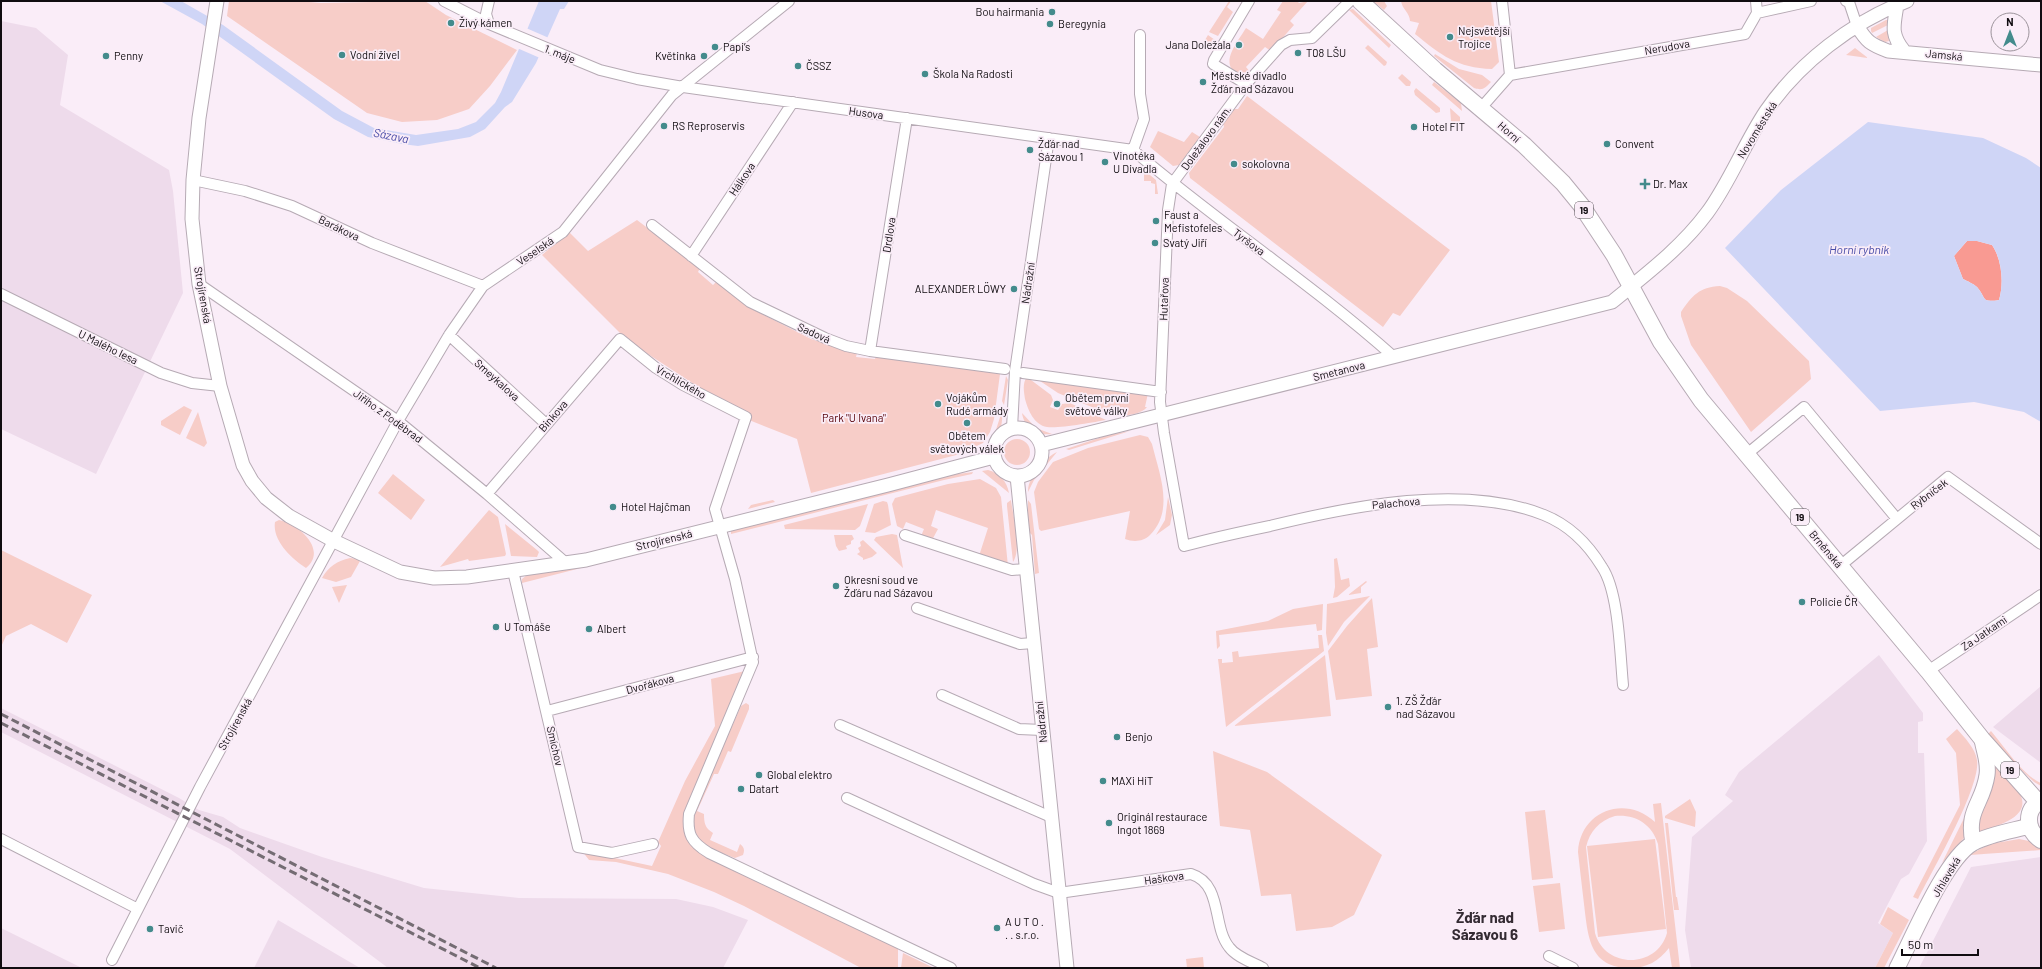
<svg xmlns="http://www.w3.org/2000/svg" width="2042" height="969" font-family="Barlow,sans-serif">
	<rect width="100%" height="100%" fill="#faedf8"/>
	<!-- built -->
	<path fill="#eedbeb" d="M1,21L36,28L68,55L60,105L169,170L173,191L183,293L96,474L1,429Z
		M1879,655L1923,713V721L1918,722V753H1924L1927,841L1909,874L1901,879L1878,923L1893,933L1875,968H1691L1685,930L1692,837L1733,801L1725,795L1739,772Z
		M2041,686V763L1993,727Z
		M1,708L179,798L199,810L223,817L240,828L322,857L424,888L519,898L676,899L713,907L748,920L723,968H388L230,849L1,732Z
		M2041,857V968H1919L1971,867Z
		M278,920L360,968H254Z
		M1,928L82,968H1Z"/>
	<!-- green -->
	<path fill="#f7cdc8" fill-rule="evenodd" d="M229,1H297L321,3L425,1L446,15L517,50L490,86L469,109L437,120L402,122L367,113L227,16Z
		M1229,1H1231L1227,7L1233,12L1218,36L1209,32Z
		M1283,1H1297L1299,3L1308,1L1290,21L1294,25L1271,51L1265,47L1246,67L1250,72C1247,76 1244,75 1239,74C1217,65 1239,40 1246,28L1263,39L1281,12L1277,10Z
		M1373,1H1384L1387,6L1384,10Z
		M1401,1H1491L1499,62L1492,69C1457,68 1441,55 1415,34L1419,23L1410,21C1410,13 1402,9 1401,1Z
		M1353,9L1391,45L1389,48L1349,10Z
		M1886,20H1889L1888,25L1872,33L1871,31V28Z
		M1888,30L1889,41L1885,42L1876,37Z
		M1208,35L1215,40L1205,48L1199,50Z
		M1368,45L1387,62L1386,65L1384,66L1365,48Z
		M1855,48L1868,58L1846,55Z
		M1435,54L1459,69L1482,75L1491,82C1485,88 1483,91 1474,88L1434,56Z
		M1402,74L1411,82L1410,86H1406L1398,78Z
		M1434,82L1461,103L1462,111L1432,85Z
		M1416,88L1440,108V112L1436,113L1415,95L1414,91Z
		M1247,96L1450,250L1400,316L1393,313L1383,327L1190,178L1189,173L1224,127L1223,123L1233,109H1238Z
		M1450,108L1460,117V122L1457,125L1451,121Z
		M1158,131L1184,142L1192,132L1200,137L1179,165L1173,166L1150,147Z
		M1144,170L1156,180L1158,194H1155V184L1151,183V181H1144Z
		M637,220L700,268L698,272L713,285L716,282L756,311L811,339L857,353L856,357L875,359L876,356L909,359V362L933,365L935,364L1000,374L994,419L990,432L983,443L960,454L811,493L797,439L749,420L628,341L542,255L569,232L588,251Z
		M1720,286L1727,288L1747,301L1809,361L1811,379L1751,432L1691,345L1681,316V312C1692,296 1699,287 1720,286Z
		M1006,376L1008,380L1004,405L1002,401Z
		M1027,377L1051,395L1053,400L1050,407L1058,410L1062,404L1070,403L1106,420C1095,422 1057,429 1047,427C1034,425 1028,410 1025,399C1024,392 1022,383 1027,377Z
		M1034,377L1148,393L1145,407H1147C1141,415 1120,417 1111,415L1058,393Z
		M184,406L192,410L180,435L161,425V421Z
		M198,412L207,443L204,447L186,438Z
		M1003,413L1001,428L994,436L1001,414Z
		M1022,413L1036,428L1052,434C1038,436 1024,428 1022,413Z
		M1130,431L1069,450L1066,449L1108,435Z
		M1140,435L1148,437L1152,444C1159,473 1175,510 1150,535C1143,542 1133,542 1125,539L1130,511L1041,531L1039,529L1034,492L1038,482L1053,462L1088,448Z
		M1004 452a13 13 0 1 1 26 0a13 13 0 1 1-26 0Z
		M1057,452L1034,480L1028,492C1028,480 1033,478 1039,470C1046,460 1046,458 1057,452Z
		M988,470C999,473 1007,481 1009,493L982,471Z
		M973,472L972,474L944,480L731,534V531L943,476Z
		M393,474L425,500L411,520L378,493Z
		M980,479L996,488L1001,497L1008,566L979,556L988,528L936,510L931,526L938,529L932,540L921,536L924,529L906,522L903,529L897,526L892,504L895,498L948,484Z
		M1168,497L1172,515L1170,525L1156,535L1165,520Z
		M773,500L775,502L748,509L751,505Z
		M1011,500C1013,516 1022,549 1013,562L1007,506V503Z
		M1028,500L1031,504L1039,573L1035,574L1032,535L1028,531Z
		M883,501L887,502L888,505L891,525L875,533L865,532L874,504Z
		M868,504L860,526L855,530L785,529L784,525Z
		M489,510L498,517L506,554L505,556L469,561L468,559L440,567Z
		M279,520C299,524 328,550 306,568C292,559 272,541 275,522Z
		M505,524L537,550L539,552L537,557L511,556Z
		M892,534L897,535L903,568L874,540L876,537Z
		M834,535H852L854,539L851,541V544L846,546L847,549L839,551L836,546Z
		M863,540L877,553L872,557L863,560V558L857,554L860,552L858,548L861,546L860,542Z
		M1,550L92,595L67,643L31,624L6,636L1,647Z
		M350,558L358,559L360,561L351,577L336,582L322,578C329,566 337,561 350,558Z
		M1337,558L1341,580L1349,578L1350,586L1337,597L1333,598L1335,587L1334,559Z
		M584,565L585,567L522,583V579L527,575Z
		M1366,581L1367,582L1361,587V593L1348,595Z
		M347,585L339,603L332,587Z
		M1370,596L1344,622L1328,646L1326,633L1327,604Z
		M1372,598L1378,647L1367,649L1372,696L1336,700L1328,651L1347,626Z
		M1323,604L1322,630L1317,631L1316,624L1219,635L1220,646L1217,649L1216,631L1268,621L1293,609Z
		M1318,635H1322L1324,651L1226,727L1218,659H1222V663L1233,662L1232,652L1238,651L1239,657L1319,648Z
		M1325,655L1331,716L1234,726Z
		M745,671L686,807C679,832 686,844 708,858L898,947V968H861L744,906L714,892L668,874L616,862L589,860L582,851L652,866L661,846L658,842L685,781L715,726L711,679Z
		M746,703L749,705V709L731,752L728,751L718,774H714L697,811L704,814C704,823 705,828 713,833L710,840L737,852L740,844C744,847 745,850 743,855L735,858C710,848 690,844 694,812L741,706Z
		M1957,729C1965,738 1975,748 1977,760C1981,787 1932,871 1918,899L1913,897L1960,805L1956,753L1946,739Z
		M1991,731C2004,746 2023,776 2041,783V786L2034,782L2008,757L1988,734Z
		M1213,751L1267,772L1382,855L1354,915L1332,927L1296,931L1291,894L1261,896L1250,830L1220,826Z
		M1995,765C2003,774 2015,784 2020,794C2033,819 1991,827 1977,833L1982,800L1993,767Z
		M1690,799L1696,812L1695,827L1665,818V816Z
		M1661,803L1680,968H1672L1669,948C1659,961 1647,968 1630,968C1589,968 1588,936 1584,904C1582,887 1580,870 1578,852C1580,811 1625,794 1655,822L1653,804ZM1615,816C1635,814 1652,824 1658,844L1667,933C1657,969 1605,969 1595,933L1586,847C1590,831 1599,821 1615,816Z
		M1545,810L1553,878L1532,880L1525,812Z
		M1968,810L1964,838L1942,863Z
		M1665,823H1668L1676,897H1677L1679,910H1674Z
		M1655,839L1666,929L1598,937L1587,846Z
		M2019,839L2029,841L2041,848V850L1969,855L1990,844Z
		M1560,883L1565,929L1539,932L1533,886Z
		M1888,907L1909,920L1884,968H1875L1893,933L1880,924Z
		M903,953L934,968H901Z
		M1203,957L1204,968H1187L1186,959Z"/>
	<!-- forest -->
	<path fill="#f99a92" d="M1967,241H1977L1992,245C2002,260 2004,283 1999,300C1980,303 1987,298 1977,287C1974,284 1967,281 1963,279L1954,256Z"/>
	<!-- water -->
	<path fill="#cfd5f6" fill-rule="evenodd" d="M160,1H181L223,25L342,111L374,128L416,135L458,129L476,122L495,103L501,92L539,1H569L564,9H560L536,63L512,102L505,107L485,129L470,137L418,146L402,144L368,137L334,119L202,24Z
		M1868,122L1983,138L2026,158L2041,168V422L2024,412L1974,402L1880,411L1725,248L1781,190ZM1967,241H1977L1992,245C2002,259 2004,283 1999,300C1980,303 1987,298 1977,287C1974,284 1967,281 1963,279L1954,256Z"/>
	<!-- pier -->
	<path fill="#faedf8" d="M526,28L549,38L540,58L517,48Z"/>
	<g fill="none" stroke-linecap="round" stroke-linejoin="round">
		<!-- minor casing -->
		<g stroke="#b6aab4" stroke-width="12">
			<path id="minor" d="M444,1L489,24L600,70L637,79L683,87L1133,150C1217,222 1311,283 1394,357
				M489,1L486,14L489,24
				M1350,1L1312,38L1290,40L1281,45L1246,84L1172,184L1168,210L1160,402L1164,433L1184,546C1213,538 1241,532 1270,526C1351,506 1464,483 1544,515C1569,525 1588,544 1602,567C1619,592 1620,654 1623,685
				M1502,1L1510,75
				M1756,1L1757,13
				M1846,1L1849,2L1857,26
				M1510,75L1745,34L1757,13L1811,1
				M1246,84L1213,64L1214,60L1249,1
				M1481,108L1510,75
				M1133,150L1144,119L1140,94V35
				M193,180L245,191L292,206L372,243L483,286
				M652,225L750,302L825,338L846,346L870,351L1005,369
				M691,256L793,102
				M199,284L398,421L487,494L566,563
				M1,294L161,373L192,383L220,386
				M449,335L546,424
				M870,351L907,118
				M1023,373L1161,392
				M1012,428L1015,371L1049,138
				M1747,454L1804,407L1897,519
				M487,494L620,339L656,368L683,385L746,417L715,509L735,579L753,662L689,814C687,834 691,842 709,853L951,968
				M905,535L1012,570L1025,569
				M1840,566L1948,477L2041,544
				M513,571L578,847L612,853L653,844
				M917,608L1020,644L1033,643
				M1928,671L2041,595
				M942,695L1019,729L1042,730
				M547,711L753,657
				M840,725L1051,817
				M847,798L1034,884L1059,893L1191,874C1223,884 1212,926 1229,947C1236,957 1252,962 1263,968
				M1,839L138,909
				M1549,956L1573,968
				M112,960L200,787L398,421L449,335L483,286L563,232L672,95L789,1"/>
		</g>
		<!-- tertiary casing -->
		<g stroke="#b6aab4" stroke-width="15">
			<path id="tertiary" d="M217,1L199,118L193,180L192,219L199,284L220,386L243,465L252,481L266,498L289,516L334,541L400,572L434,578L467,577L586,560L888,485L994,457
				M1897,5C1894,25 1890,34 1904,51
				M1857,26C1867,42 1870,44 1888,51L2041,65
				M994 452a24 24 0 1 1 48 0a24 24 0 1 1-48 0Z
				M1041,445L1612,302C1645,275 1681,248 1707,213C1730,182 1744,144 1766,111C1799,63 1852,22 1907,1
				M1017,476L1067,968"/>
		</g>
		<!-- secondary casing -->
		<g stroke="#b6aab4" stroke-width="17">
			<path id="secondary" d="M1973,843C1966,809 1983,804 1987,775C1989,762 1984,752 1982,739
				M1897,968C1913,937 1945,859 1973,843C1990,834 2011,831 2030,826"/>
		</g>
		<!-- primary casing -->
		<g stroke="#b6aab4" stroke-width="18">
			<path id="primary" d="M1360,1L1435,70L1524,145L1563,183L1581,205L1614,255L1661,342L1701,400L1928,671L1982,739L2038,802
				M2041,800C2025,809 2025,830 2041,840"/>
		</g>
		<!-- minor -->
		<use href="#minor" stroke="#fff" stroke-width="10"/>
		<!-- tertiary -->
		<use href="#tertiary" stroke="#fff" stroke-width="13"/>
		<!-- secondary -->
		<use href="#secondary" stroke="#fff" stroke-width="15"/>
		<!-- primary -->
		<use href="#primary" stroke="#fff" stroke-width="16"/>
		<!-- rail -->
		<path stroke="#746c73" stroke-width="3" stroke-dasharray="8 4" stroke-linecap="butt" d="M1,714L496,968
			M1,723L480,968"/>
	</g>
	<!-- markers -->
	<g fill="#438b8c" stroke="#faedf8" stroke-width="1.5">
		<circle cx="1052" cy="12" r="4"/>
		<circle cx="451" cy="23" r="4"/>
		<circle cx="1050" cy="24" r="4"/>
		<circle cx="1450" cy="37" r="4"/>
		<circle cx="1239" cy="45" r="4"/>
		<circle cx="715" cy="47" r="4"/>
		<circle cx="1298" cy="53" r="4"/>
		<circle cx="342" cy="55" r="4"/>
		<circle cx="106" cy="56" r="4"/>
		<circle cx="704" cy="56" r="4"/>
		<circle cx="798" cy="66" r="4"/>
		<circle cx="925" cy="74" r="4"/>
		<circle cx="1203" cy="82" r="4"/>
		<circle cx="664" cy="126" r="4"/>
		<circle cx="1414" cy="127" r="4"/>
		<circle cx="1607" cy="144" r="4"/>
		<circle cx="1030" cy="150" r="4"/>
		<circle cx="1105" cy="162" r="4"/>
		<circle cx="1234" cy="164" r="4"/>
		<path d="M1643 178h4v4h4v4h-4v4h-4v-4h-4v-4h4z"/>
		<circle cx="1156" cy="221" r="4"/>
		<circle cx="1155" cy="243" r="4"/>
		<circle cx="1014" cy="289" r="4"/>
		<circle cx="938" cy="404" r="4"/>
		<circle cx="1057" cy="404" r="4"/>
		<circle cx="967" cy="423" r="4"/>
		<circle cx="613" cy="507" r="4"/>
		<circle cx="836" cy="586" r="4"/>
		<circle cx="1802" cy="602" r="4"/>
		<circle cx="496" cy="627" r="4"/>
		<circle cx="589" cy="629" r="4"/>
		<circle cx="1388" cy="707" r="4"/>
		<circle cx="1117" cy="737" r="4"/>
		<circle cx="759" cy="775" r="4"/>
		<circle cx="1103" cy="781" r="4"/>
		<circle cx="741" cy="789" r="4"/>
		<circle cx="1109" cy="823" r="4"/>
		<circle cx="997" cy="928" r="4"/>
		<circle cx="150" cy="929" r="4"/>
	</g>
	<g text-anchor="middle" stroke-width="3.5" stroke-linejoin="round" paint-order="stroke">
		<!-- shield labels -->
		<g fill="#faedf8" stroke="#565056" stroke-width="1">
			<rect x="1575" y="202" width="18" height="16" rx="3"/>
			<rect x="1791" y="509" width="18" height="16" rx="3"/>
			<rect x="2001" y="762" width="18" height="16" rx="3"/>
		</g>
		<g font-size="10" font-weight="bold" fill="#100c10">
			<text x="1584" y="214">19</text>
			<text x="1800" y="521">19</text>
			<text x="2010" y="774">19</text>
		</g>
		<!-- poi labels -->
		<g font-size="11" fill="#100c10" stroke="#faedf8" text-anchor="start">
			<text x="1044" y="16" text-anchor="end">Bou hairmania</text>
			<text x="459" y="27">Živý kámen</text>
			<text x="1058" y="28">Beregynia</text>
			<text x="1458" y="35">Nejsvětější<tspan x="1458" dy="13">Trojice</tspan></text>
			<text x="1231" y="49" text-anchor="end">Jana Doležala</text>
			<text x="723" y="51">Papi’s</text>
			<text x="1306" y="57">T08 LŠU</text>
			<text x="350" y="59">Vodní živel</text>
			<text x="114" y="60">Penny</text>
			<text x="696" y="60" text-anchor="end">Květinka</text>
			<text x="806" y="70">ČSSZ</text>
			<text x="933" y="78">Škola Na Radosti</text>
			<text x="1211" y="80">Městské divadlo<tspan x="1211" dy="13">Žďár nad Sázavou</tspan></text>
			<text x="672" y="130">RS Reproservis</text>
			<text x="1422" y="131">Hotel FIT</text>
			<text x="1038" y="148">Žďár nad<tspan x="1038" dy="13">Sázavou 1</tspan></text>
			<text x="1615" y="148">Convent</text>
			<text x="1113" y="160">Vinotéka<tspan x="1113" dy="13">U Divadla</tspan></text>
			<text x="1242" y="168">sokolovna</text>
			<text x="1653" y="188">Dr. Max</text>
			<text x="1164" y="219">Faust a<tspan x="1164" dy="13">Mefistofeles</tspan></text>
			<text x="1163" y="247">Svatý Jiří</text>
			<text x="1006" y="293" text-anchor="end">ALEXANDER LÖWY</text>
			<text x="946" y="402">Vojákům<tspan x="946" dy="13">Rudé armády</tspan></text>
			<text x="1065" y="402">Obětem první<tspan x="1065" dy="13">světové války</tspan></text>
			<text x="967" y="440" text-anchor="middle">Obětem<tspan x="967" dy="13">světových válek</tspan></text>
			<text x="621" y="511">Hotel Hajčman</text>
			<text x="844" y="584">Okresní soud ve<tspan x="844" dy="13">Žďáru nad Sázavou</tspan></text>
			<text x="1810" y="606">Policie ČR</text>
			<text x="504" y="631">U Tomáše</text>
			<text x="597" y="633">Albert</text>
			<text x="1396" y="705">1. ZŠ Žďár<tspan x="1396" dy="13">nad Sázavou</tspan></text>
			<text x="1125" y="741">Benjo</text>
			<text x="767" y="779">Global elektro</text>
			<text x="1111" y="785">MAXi HiT</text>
			<text x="749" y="793">Datart</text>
			<text x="1117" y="821">Originál restaurace<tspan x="1117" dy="13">Ingot 1869</tspan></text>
			<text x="1005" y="926">A U T O .<tspan x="1005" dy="13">. . s.r.o.</tspan></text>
			<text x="158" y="933">Tavič</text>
		</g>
		<!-- street labels -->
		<g font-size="11" fill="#100c10" stroke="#faedf8">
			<text transform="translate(1667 47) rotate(-10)" y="4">Nerudova</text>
			<text transform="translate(560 54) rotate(22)" y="4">1. máje</text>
			<text transform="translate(1944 55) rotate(6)" y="4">Jamská</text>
			<text transform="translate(866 113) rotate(8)" y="4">Husova</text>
			<text transform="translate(1757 130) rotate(-58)" y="4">Novoměstská</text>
			<text transform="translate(1509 132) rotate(41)" y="4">Horní</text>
			<text transform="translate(1206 138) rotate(-54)" y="4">Doležalovo nám.</text>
			<text transform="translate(742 179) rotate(-56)" y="4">Hálkova</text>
			<text transform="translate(339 228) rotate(26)" y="4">Barákova</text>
			<text transform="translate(889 235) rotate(-81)" y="4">Drdlova</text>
			<text transform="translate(1249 242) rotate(37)" y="4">Tyršova</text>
			<text transform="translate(535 251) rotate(-34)" y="4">Veselská</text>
			<text transform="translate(1028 283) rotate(-82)" y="4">Nádražní</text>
			<text transform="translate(203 295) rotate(80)" y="4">Strojírenská</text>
			<text transform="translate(1164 299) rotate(-88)" y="4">Hutařova</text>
			<text transform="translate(814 333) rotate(24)" y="4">Sadová</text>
			<text transform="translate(108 347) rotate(26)" y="4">U Malého lesa</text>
			<text transform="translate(1339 371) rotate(-14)" y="4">Smetanova</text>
			<text transform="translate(497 380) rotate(42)" y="4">Smeykalova</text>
			<text transform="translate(681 382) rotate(30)" y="4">Vrchlického</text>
			<text transform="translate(388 416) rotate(36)" y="4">Jiřího z Poděbrad</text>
			<text transform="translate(553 416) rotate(-49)" y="4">Binkova</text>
			<text transform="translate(1929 494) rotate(-37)" y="4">Rybníček</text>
			<text transform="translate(1396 503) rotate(-5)" y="4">Palachova</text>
			<text transform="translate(664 540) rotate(-14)" y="4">Strojírenská</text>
			<text transform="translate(1826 549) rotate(50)" y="4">Brněnská</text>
			<text transform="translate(1984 633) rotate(-34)" y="4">Za Jatkami</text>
			<text transform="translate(650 684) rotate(-15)" y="4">Dvořákova</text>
			<text transform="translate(1041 722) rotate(-96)" y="4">Nádražní</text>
			<text transform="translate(235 724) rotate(-61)" y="4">Strojírenská</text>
			<text transform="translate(555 746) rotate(77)" y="4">Smíchov</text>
			<text transform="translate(1946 877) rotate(-59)" y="4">Jihlavská</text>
			<text transform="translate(1164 878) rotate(-8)" y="4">Haškova</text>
		</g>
		<!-- park labels -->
		<g font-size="11" fill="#560007" stroke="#faedf8">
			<text x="854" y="422">Park "U Ivana"</text>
		</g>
		<!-- water labels -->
		<g font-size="12" font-style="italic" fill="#464aa6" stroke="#faedf8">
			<text transform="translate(391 136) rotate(11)" y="4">Sázava</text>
			<text x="1859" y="254">Horní rybník</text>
		</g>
		<!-- district labels -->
		<g font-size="15" font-weight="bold" fill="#342b33" stroke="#faedf8">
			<text x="1485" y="923">Žďár nad<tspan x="1485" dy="17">Sázavou 6</tspan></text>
		</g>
	</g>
	<!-- border -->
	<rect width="2042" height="969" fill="none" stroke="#100c10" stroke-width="4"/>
	<!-- north arrow -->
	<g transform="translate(2010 32)"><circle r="19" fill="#faedf8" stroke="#9c939b"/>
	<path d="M0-3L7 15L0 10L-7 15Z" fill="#438b8c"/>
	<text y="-6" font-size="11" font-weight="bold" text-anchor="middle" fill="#100c10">N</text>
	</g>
	<!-- scale -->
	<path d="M1902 949v6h76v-6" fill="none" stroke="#100c10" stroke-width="2"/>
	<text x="1908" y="949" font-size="12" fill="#100c10" stroke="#faedf8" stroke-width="3" paint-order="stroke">50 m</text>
</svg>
